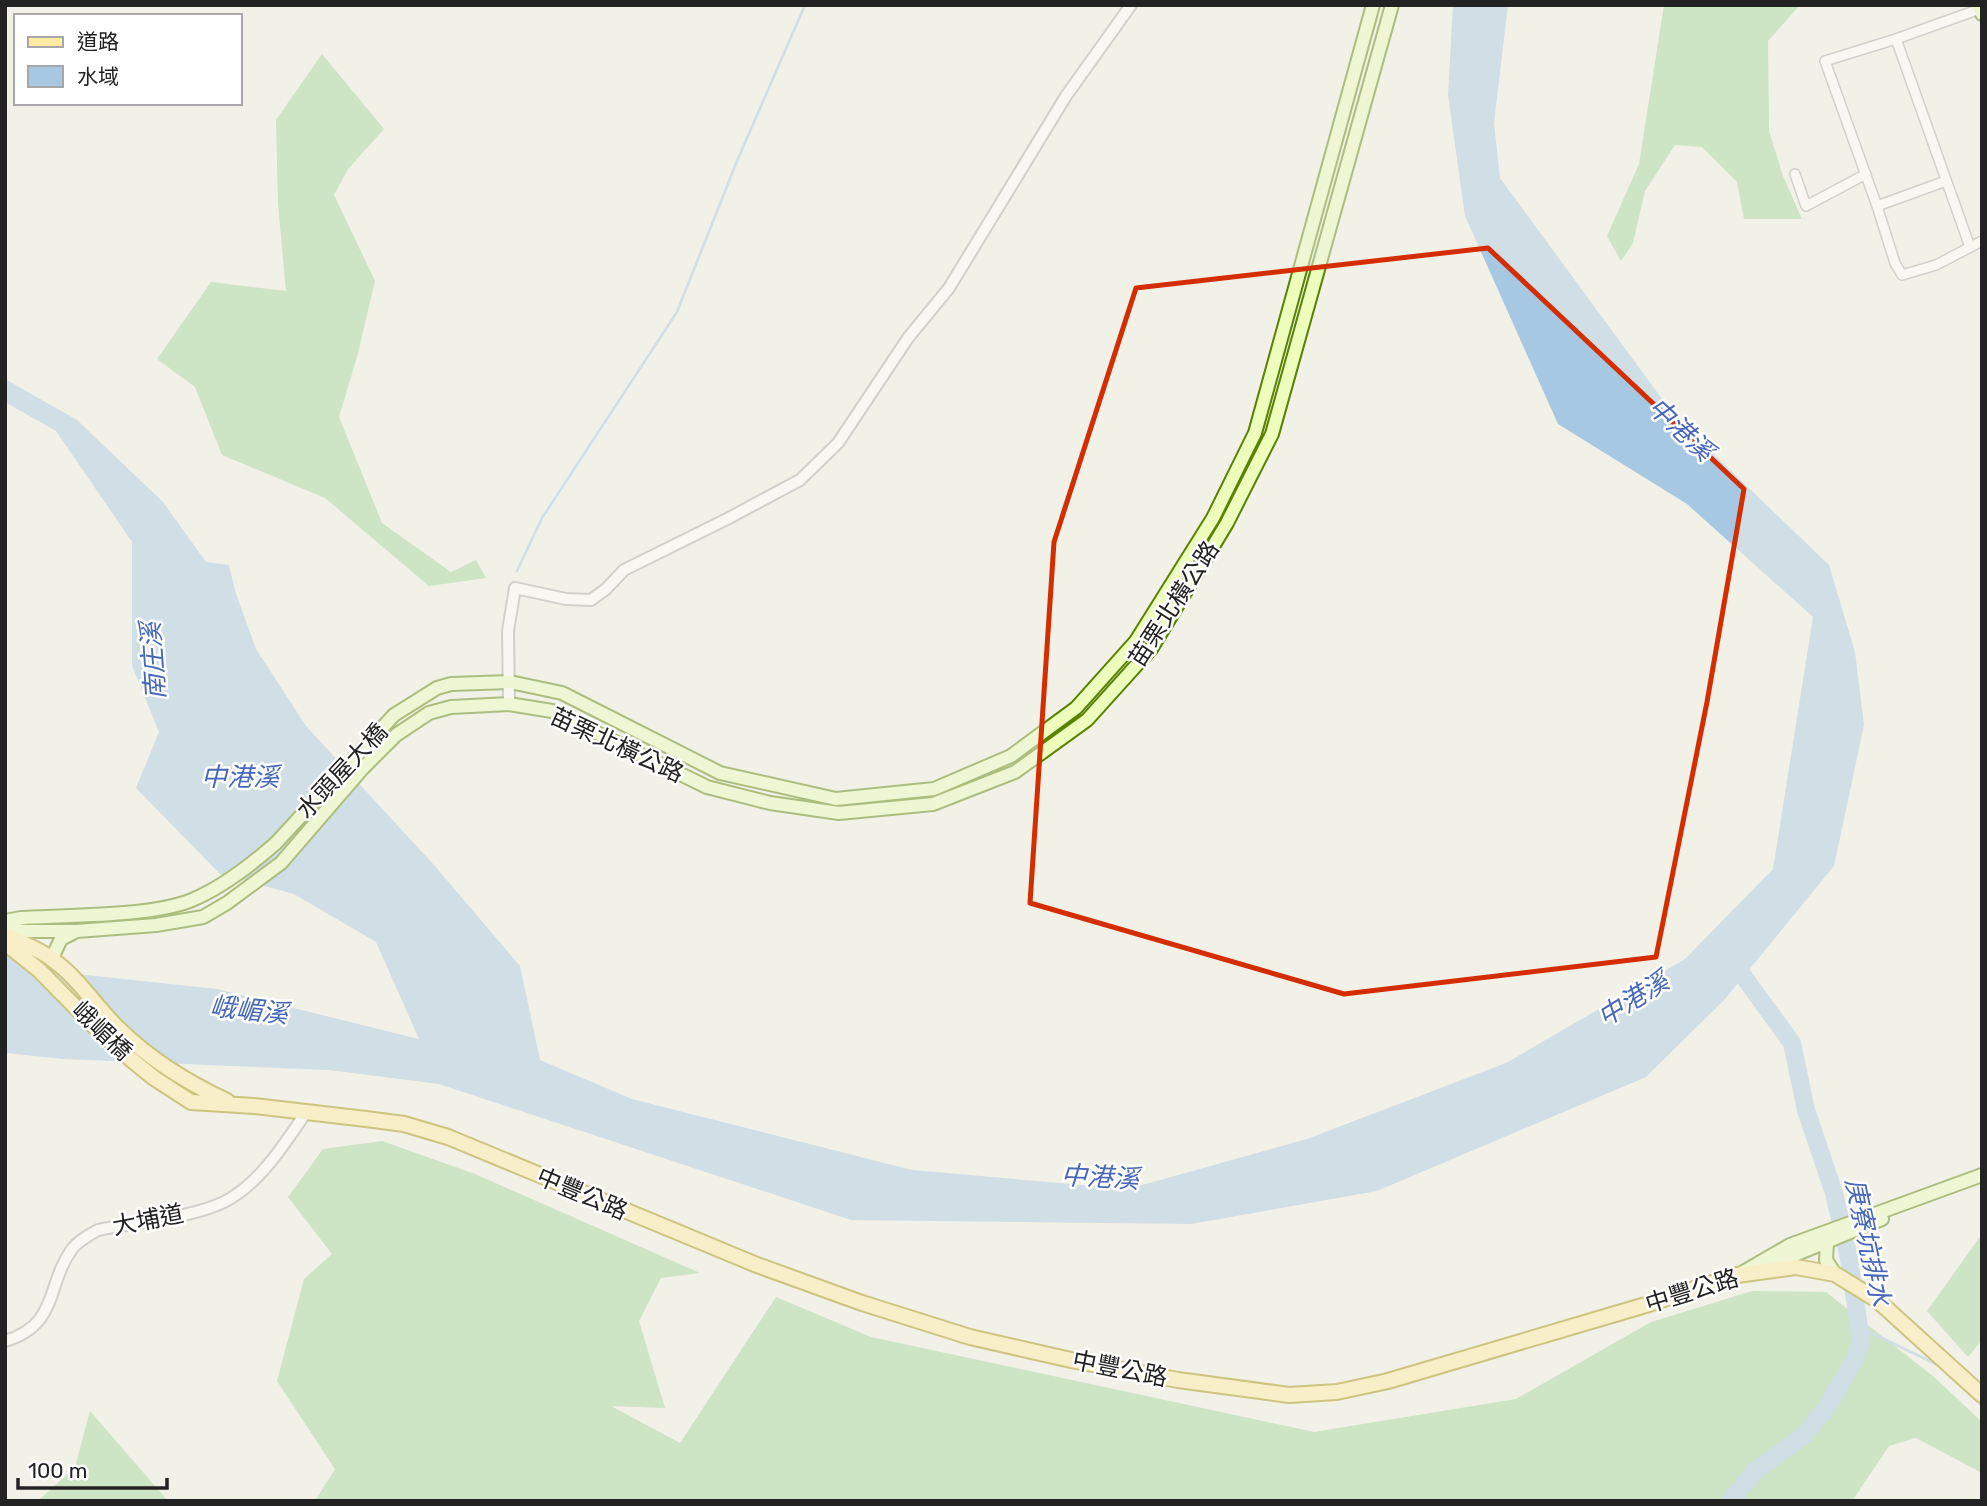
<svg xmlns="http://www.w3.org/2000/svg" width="1987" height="1506" font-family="Rubik,'Noto Sans TC',sans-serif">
	<rect width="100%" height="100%" fill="#f2f1e8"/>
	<!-- forest -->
	<path fill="#9fd49b" d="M1664,5H1800L1768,41L1769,131L1783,176L1802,219H1744L1737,182L1702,147L1675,145L1645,191L1633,243L1621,261L1607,236L1639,164Z
		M322,54L384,129L348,169L334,195L375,281L357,357L339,417L382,523L451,572L476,560L486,578L429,586L325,498L222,455L195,387L157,359L211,282L286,291L278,204L276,120Z
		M382,1141L475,1174L700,1273L661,1278L639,1321L665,1408L611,1406L680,1443L776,1297L871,1337L1314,1432L1516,1399L1651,1322L1752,1291L1826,1292L1934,1377L1982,1422V1473L1916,1438L1889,1446L1852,1501H315L335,1469L277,1381L304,1279L332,1254L288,1197L323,1149Z
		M1982,1234V1340L1968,1357L1927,1311Z
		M90,1411L168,1501H38L75,1467Z"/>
	<!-- water -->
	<path fill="#a7c8e2" d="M1453,5H1508L1494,123L1500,178L1676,418L1829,565L1855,652L1864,725L1834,866L1725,999L1646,1077L1377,1191L1191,1224L851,1220L439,1084L329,1070L64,1059L5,1053V954L77,974L217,989L419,1039L376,942L294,894L220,874L136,788L159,732L132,666V542L56,431L5,402V379L77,420L163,502L206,562L229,565L235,591L256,649L306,726L434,865L520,966L540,1060L632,1099L912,1170L1128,1189L1307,1139L1506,1063L1685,959L1773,869L1813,617L1687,504L1558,424L1465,216L1448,95Z"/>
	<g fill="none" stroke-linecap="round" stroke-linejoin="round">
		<!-- stream -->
		<path stroke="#a7c8e2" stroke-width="2.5" d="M517,571L542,518L677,312L737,161L805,5
			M1859,1327L1942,1367
			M1962,1386L1982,1406"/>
		<!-- river -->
		<path stroke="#a7c8e2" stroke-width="18" d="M1730,1501L1755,1471L1802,1437L1825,1410L1856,1357L1861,1340L1849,1259L1834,1193L1806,1110L1792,1043L1736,966"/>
		<!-- minor casing -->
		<g stroke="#a9a9a9" stroke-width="12">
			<path id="minor" d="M1980,9L1896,39L1825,61L1877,206L1895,263L1902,275L1936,265L1982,241
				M1896,39L1970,247
				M1795,174L1806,206L1866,174
				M1877,206L1946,181"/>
		</g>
		<!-- tertiary casing -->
		<g stroke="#a9a9a9" stroke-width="14">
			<path id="tertiary" d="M509,704L508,631L515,588L566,599L591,600L606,589L624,570L727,519L800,480L838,443L908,338L949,288L1066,96L1131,5
				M5,1341C59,1325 46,1285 72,1249C79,1240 89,1235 98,1230C136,1222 191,1218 224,1202C260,1184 285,1143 307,1111"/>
		</g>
		<!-- secondary casing -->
		<g stroke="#588200" stroke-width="16">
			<path id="secondary" d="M1978,5L1982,14
				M5,921L21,918C67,915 151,917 192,900C223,887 251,865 276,843L394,715L437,688L451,684L510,682L562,693L720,773L836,799L934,789L1011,756L1076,708L1136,641L1213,518L1255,433L1373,5
				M5,929L26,931H77L156,925L203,917L227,903L281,863L362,769L396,735L429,713L451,707L509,704L552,711L707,787L770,803L839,813L933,804L1015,772L1087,720L1151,649L1227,523L1272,434L1392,5
				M52,958L61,939L73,933
				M1827,1242L1826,1260L1835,1274
				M1763,1268L1882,1219
				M1740,1274L1790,1245L1982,1175"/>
		</g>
		<!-- primary casing -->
		<g stroke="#a08e00" stroke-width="18">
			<path id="primary" d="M5,935C21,943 40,949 53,960C80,979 96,1008 120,1030C152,1061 186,1082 227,1101
				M5,943L39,970L101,1033L133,1061L154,1078L191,1102L254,1106L366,1119L404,1124L448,1137L757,1265L862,1303L970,1337L1071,1360L1178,1380L1289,1395L1337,1392L1388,1381L1649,1304L1737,1275L1796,1267L1835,1274L1877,1300L1982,1395"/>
		</g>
		<!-- minor -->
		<use href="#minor" stroke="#fff" stroke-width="9"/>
		<!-- tertiary -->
		<use href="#tertiary" stroke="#fff" stroke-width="10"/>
		<!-- secondary -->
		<use href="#secondary" stroke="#ecfdbc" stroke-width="12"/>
		<!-- primary -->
		<use href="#primary" stroke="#ffeba1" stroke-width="14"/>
	</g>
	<!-- marked area -->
	<path d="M0 0H1987V1506H0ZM1488,248L1744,489L1707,702L1656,957L1344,994L1030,903L1054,542L1136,288Z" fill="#f2f1e8" fill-opacity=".55" fill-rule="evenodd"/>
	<path fill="none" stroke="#d42e00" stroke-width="5" stroke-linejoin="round" d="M1488,248L1744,489L1707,702L1656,957L1344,994L1030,903L1054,542L1136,288Z"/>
	<g text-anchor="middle" stroke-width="5" stroke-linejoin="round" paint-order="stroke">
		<!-- street labels -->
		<g font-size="24" fill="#222" stroke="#fff">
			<text transform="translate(1174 604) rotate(-57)" y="8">苗栗北橫公路</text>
			<text transform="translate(617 745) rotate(25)" y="8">苗栗北橫公路</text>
			<text transform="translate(342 771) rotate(-47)" y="8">水頭屋大橋</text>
			<text transform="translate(102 1031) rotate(44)" y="8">峨嵋橋</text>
			<text transform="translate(582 1194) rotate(23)" y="8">中豐公路</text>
			<text transform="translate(148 1220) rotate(-11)" y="8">大埔道</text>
			<text transform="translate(1692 1291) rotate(-17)" y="8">中豐公路</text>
			<text transform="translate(1120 1369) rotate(11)" y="8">中豐公路</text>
		</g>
		<!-- water labels -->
		<g font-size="26" font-style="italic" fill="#4767b8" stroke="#fff">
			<text transform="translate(1681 429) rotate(43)" y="9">中港溪</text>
			<text transform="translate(153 661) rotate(-94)" y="9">南庄溪</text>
			<text x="240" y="786">中港溪</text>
			<text transform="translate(1633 999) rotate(-32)" y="9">中港溪</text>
			<text transform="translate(249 1010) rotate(6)" y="9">峨嵋溪</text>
			<text transform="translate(1100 1177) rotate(3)" y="9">中港溪</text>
			<text transform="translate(1868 1242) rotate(78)" y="9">庚寮坑排水</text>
		</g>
	</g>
	<!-- border -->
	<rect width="1987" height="1506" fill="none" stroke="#222222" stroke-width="14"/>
	<!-- legend -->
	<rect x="14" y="14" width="228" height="91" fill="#ffffff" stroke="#a7a7a7" stroke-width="2"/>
	<rect x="28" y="37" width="35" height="10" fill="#ffeba1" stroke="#a7a7a7" stroke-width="2"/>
	<text x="77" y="49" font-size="21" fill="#222222">道路</text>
	<rect x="28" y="66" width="35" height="21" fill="#a7c8e2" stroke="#a7a7a7" stroke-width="2"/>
	<text x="77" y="84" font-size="21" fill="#222222">水域</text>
	<!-- scale -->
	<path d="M18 1478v10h149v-10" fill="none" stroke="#222222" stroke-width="3.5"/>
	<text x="28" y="1478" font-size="21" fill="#222222" stroke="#ffffff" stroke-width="5" paint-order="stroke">100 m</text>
</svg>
